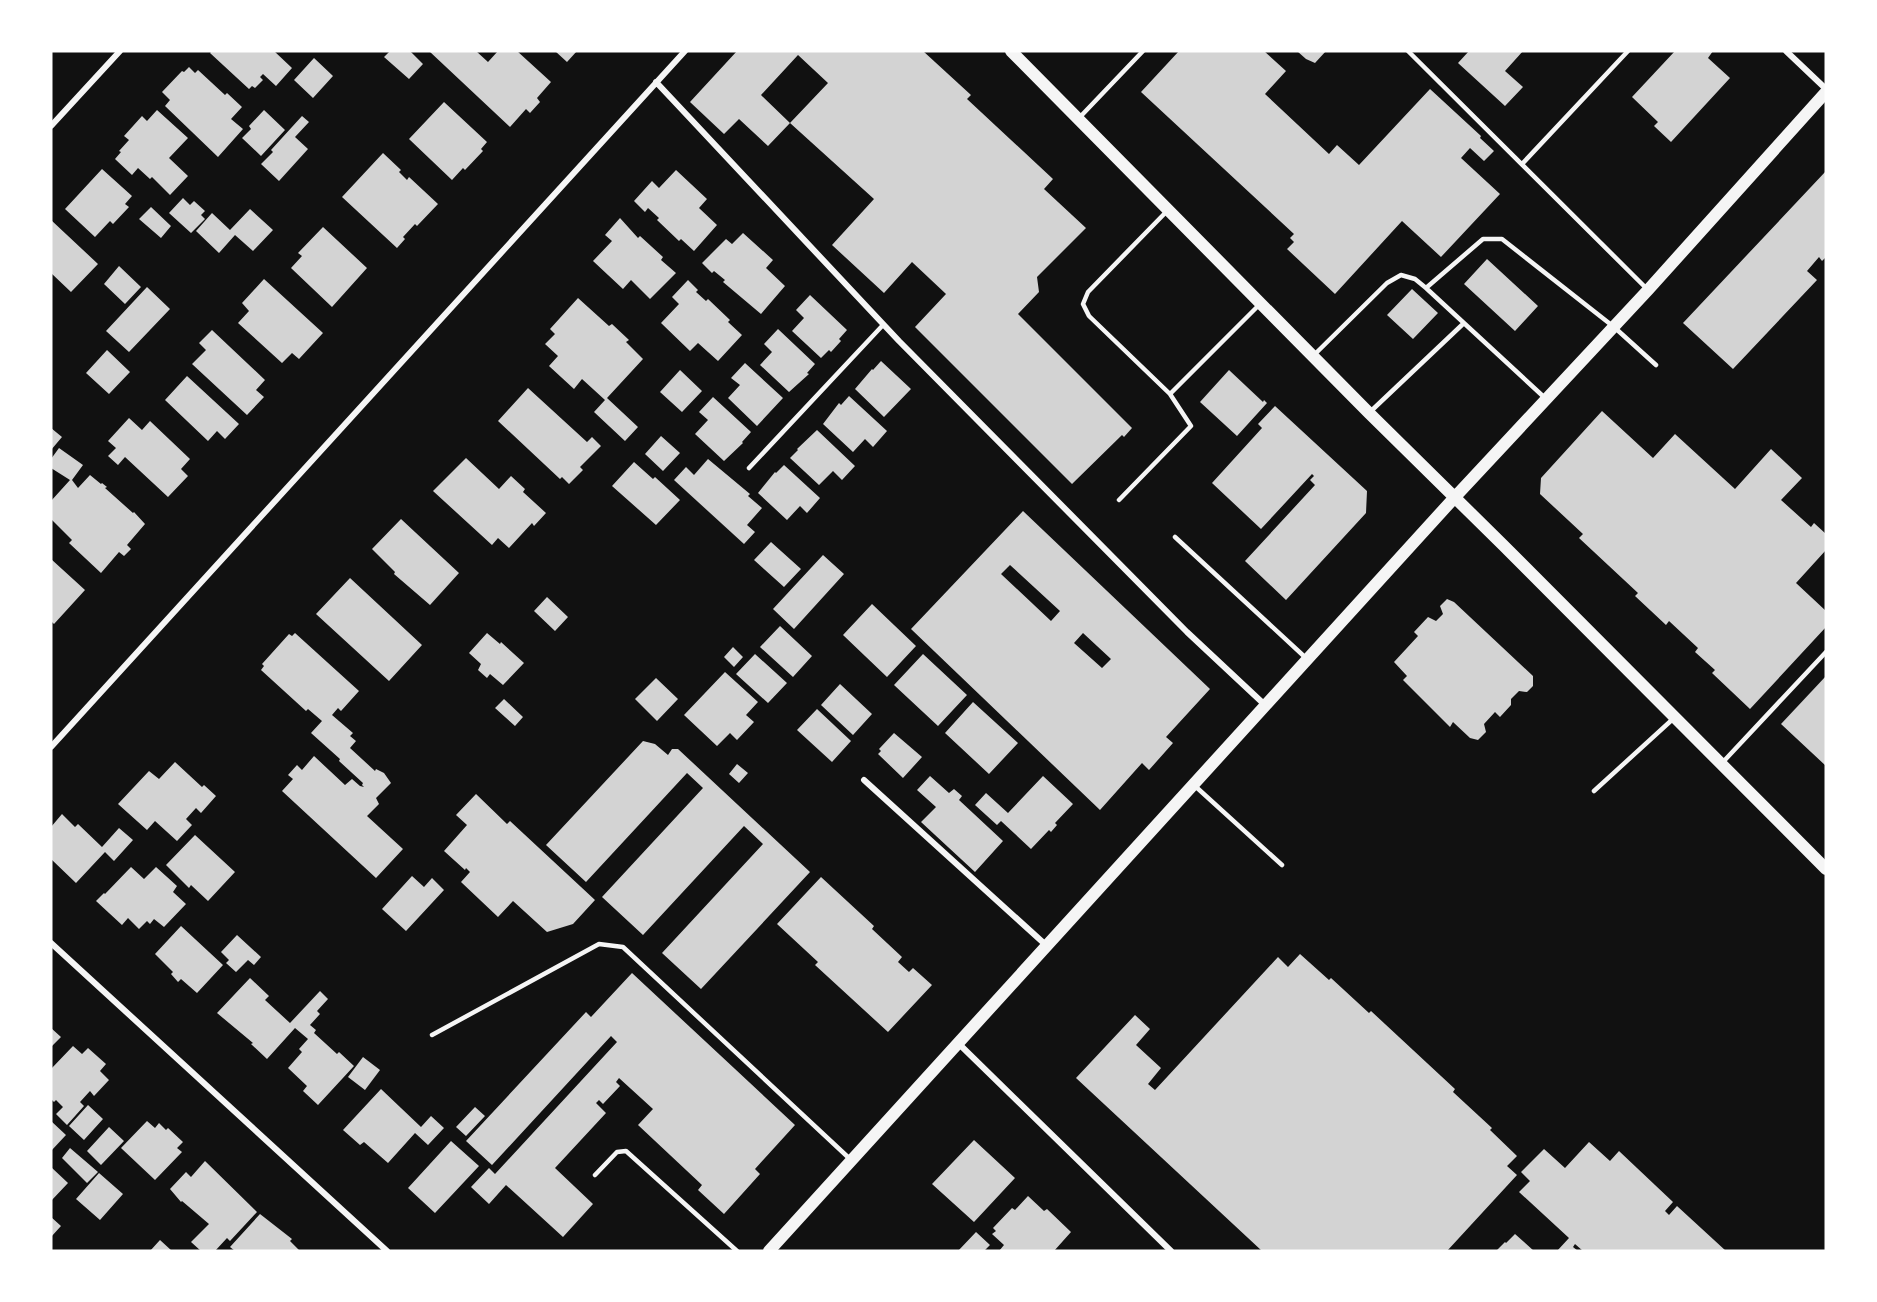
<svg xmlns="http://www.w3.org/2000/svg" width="1877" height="1302" font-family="'PT Sans Narrow',sans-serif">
	<rect width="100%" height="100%" fill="#111"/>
	<!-- building -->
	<path fill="#d3d3d3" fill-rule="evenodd" d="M212,51H274L292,68L276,86L263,74L260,77L263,80L255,88L252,86L249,89L210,53Z
		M390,51H410L423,64L409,79L384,57Z
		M429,51H476L488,62L498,51H517L551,82L537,98L540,102L530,113L526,109L510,127Z
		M555,51H577L567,62Z
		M737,51H923L971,95L967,99L1053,179L1044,189L1086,228L1037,277L1039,292L1018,314L1132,428L1124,437L1122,435L1072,484L915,327L946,294L912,262L884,293L832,245L874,199L790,123L768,146L739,119L724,134L690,102ZM798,55L828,83L790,123L761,95Z
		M1179,51H1264L1286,71L1265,94L1329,154L1337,145L1359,165L1430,89L1481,136L1480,138L1494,151L1484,161L1470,148L1461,158L1500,194L1441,257L1402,221L1335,294L1287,249L1294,242L1290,238L1294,234L1141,92Z
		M1297,51H1326L1315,63L1306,59Z
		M1469,51H1523L1505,71L1523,87L1505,106L1458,63Z
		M1675,51H1713L1708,58L1730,78L1671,142L1654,126L1658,122L1632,97Z
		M314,58L333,76L313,98L294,80Z
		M189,67L195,73L198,70L225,95L227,93L242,107L231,119L243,129L218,157L165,106L170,100L162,92L182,71L184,72Z
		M444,102L487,142L481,149L483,151L465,170L463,168L452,180L409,139Z
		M157,110L188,138L169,158L188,176L170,195L152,177L150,179L138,168L132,175L115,159L121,152L119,151L129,140L124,136L142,116L147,121Z
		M264,110L285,130L261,156L242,138L251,129L249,126Z
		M302,116L309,122L295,137L308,149L279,181L261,164L273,152L271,150Z
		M383,153L401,170L399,172L407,180L409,177L438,204L417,226L415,224L403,237L405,239L397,248L342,197Z
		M102,169L132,196L125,204L129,207L113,224L110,221L95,237L65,209Z
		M676,170L707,199L699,208L717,225L694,251L681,239L679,241L657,220L659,218L648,208L645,212L634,201L652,181L659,188Z
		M1826,171V257L1822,261L1819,257L1807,271L1817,280L1733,369L1683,323Z
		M183,198L190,205L194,201L205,211L201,215L205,219L191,233L169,213Z
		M151,207L171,226L161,238L139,219Z
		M250,209L273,230L253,251L235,235L219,253L196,231L212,213L230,230Z
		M620,218L638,238L640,236L663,257L661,260L676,273L650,299L631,280L623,289L593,261L612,241L605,235Z
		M51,220L98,264L71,292L51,273Z
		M323,227L367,268L332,307L291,268L302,256L298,253Z
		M743,233L773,260L766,268L785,286L761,314L723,282L725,280L714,271L712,273L702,263L726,239L732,244Z
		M1487,259L1538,306L1515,331L1464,284Z
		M119,266L141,287L125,304L104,284Z
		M264,279L323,333L299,359L292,353L282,363L238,323L249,311L242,303Z
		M688,280L698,290L696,292L706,301L708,299L730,320L728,322L742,335L718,361L698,343L690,351L661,323L679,304L672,297Z
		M147,287L170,309L129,352L106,331Z
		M1412,289L1438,313L1413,339L1387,315Z
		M810,295L847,330L839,339L841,341L831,352L829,350L821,358L792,331L804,318L796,310Z
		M578,298L609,326L612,324L629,340L626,342L643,359L607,398L638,427L625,441L594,412L605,400L582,379L574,389L549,366L558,356L545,344L555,334L550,329Z
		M778,329L815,364L807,373L809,374L789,392L760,365L772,352L764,344Z
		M212,330L265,380L256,390L264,397L247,415L192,364L206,350L199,343Z
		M107,350L130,372L109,394L86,373Z
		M881,361L911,389L884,417L855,389L872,369L873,370Z
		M745,363L783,398L757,426L728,398L740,385L731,378Z
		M680,370L702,391L682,412L660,392Z
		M1229,370L1263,402L1264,400L1267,403L1237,436L1200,402Z
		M187,376L239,424L225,439L217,431L208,441L165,400Z
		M528,388L587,442L592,437L601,446L580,467L583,470L569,484L562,477L560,479L498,421Z
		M849,396L887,431L873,447L865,439L853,452L823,424L839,403L841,405Z
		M713,397L751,432L742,442L743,443L724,461L695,434L708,420L699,412Z
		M1275,406L1367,491L1366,513L1286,600L1245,561L1315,485L1310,480L1314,476L1312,474L1261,529L1212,483L1262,428L1258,424Z
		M1602,411L1653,458L1675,434L1735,489L1771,449L1802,478L1781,500L1811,527L1814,523L1826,534V550L1796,583L1826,611V627L1750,709L1712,673L1715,670L1695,652L1698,648L1669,621L1666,625L1635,596L1638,593L1579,538L1583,534L1540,494L1541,478Z
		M129,418L142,430L150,421L190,459L181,469L188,476L168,497L125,457L118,465L108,456L116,448L108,441Z
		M51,428L62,437L51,450Z
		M817,430L855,466L842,480L833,471L819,485L790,458L798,450L797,449Z
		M661,436L680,453L663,471L645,454Z
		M59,448L83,465L72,480L78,488L90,475L101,484L102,483L107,487L105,488L133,513L134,512L145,524L127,545L131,549L124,556L119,552L101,573L69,543L72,540L51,519V501L70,480L51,468V459Z
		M466,458L499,489L511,476L525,489L523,492L546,513L534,526L532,523L509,548L498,538L492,545L433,491Z
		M708,459L750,494L748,496L762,508L747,525L755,532L744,544L674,480L686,467L694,475Z
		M634,462L653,479L655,477L680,500L656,525L612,486Z
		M784,465L820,498L807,513L800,506L787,520L758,493L775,472L776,473Z
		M1023,511L1210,689L1166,737L1173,743L1149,770L1142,763L1100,810L911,629ZM1010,565L1060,611L1051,621L1001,574ZM1083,633L1111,659L1102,668L1074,643Z
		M401,519L459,573L430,605L394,574L395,572L372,549Z
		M771,542L801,569L784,587L754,560Z
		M823,555L844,574L794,629L773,609Z
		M51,559L85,590L54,624L51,621Z
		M350,578L422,645L389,681L316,614Z
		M547,597L568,617L555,631L534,611Z
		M1447,599L1454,602L1533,676V686L1527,692L1519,691L1511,699V705L1500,717L1495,712L1484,724L1486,732L1478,740L1470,738L1453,722L1450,727L1403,680L1407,676L1394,662L1418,636L1414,632L1428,617L1436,621L1443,614L1440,606Z
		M872,604L916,646L887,677L843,635Z
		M780,626L812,656L793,677L760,647Z
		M295,633L359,691L341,711L338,708L332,715L353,733L350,736L356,741L350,748L375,771L376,769L384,773L391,783L376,798L379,804L367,816L403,849L376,878L282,791L293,779L288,775L297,765L302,770L314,756L345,785L352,779L360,786L364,787L362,785L363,783L339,761L340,759L311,733L322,721L308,709L306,711L261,670L264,666L262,664L289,634L292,636Z
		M487,633L500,644L501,642L524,663L503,685L490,674L487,678L478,670L481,664L469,653Z
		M733,647L743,657L734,667L724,657Z
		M755,654L787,683L768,703L736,674Z
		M923,654L967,695L938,726L894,685Z
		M725,672L758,702L746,715L754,722L737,740L730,733L717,746L684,715Z
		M1826,676V766L1781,724Z
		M656,678L678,699L657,721L635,699Z
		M840,684L872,714L853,735L821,705Z
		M504,699L523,717L515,726L495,708Z
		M973,702L1018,743L989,774L945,733Z
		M817,709L851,741L832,762L797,730Z
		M894,733L922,757L903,778L878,754L881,751L879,749Z
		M643,741L655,744L668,755L672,749H678L810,872L701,989L662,953L763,844L744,826L643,935L602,897L703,788L687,773L586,882L546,845Z
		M175,762L202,787L204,785L216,796L201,813L196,808L186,819L192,825L177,841L155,821L147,830L118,804L149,771L159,779Z
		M737,764L748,773L739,783L729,774Z
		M930,776L949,793L954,789L962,796L959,800L1003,841L975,872L921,822L936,807L917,790Z
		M1043,776L1073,804L1055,823L1057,825L1051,832L1049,830L1031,849L1001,821L997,825L975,805L986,793L1008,813Z
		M476,794L507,824L510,821L595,900L573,924L547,932L513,901L498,917L461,882L470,872L466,868L465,870L444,851L467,825L456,815Z
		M62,814L75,827L78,824L102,847L119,828L133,840L114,861L105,852L76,883L51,859V827Z
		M195,835L235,872L208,901L191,885L189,888L166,865Z
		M131,867L144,879L156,867L177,886L173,892L186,904L164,927L154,919L150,924L147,921L139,929L128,918L122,925L96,901L104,893L105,894Z
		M412,876L424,887L432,878L444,890L406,931L382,909Z
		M821,877L874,926L872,929L902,957L898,962L909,972L913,968L932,985L888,1032L815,965L818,962L777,924Z
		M181,926L223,965L197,993L181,979L178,982L171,974L173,972L155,954Z
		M237,935L261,957L254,965L248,960L236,972L226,963L229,960L221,952Z
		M1300,954L1329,980L1331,978L1369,1013L1371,1011L1455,1089L1453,1092L1492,1128L1490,1130L1517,1156L1507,1166L1517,1175L1447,1251H1262L1076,1078L1135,1015L1150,1029L1136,1045L1161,1068L1148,1084L1155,1090L1278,957L1288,967Z
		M632,973L795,1125L755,1169L760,1174L724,1214L698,1190L702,1185L638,1125L653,1109L619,1078L616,1082L620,1086L603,1104L599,1100L596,1103L606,1113L555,1168L593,1204L563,1237L506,1185L489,1204L471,1187L489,1168L495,1174L617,1042L611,1036L492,1165L466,1141L586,1012L591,1017Z
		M250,978L269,996L265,1000L290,1023L320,991L328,999L317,1011L320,1014L310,1025L316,1030L314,1033L337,1054L339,1052L354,1066L318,1105L303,1091L307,1086L288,1068L302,1052L299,1049L308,1039L295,1028L267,1059L251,1044L253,1043L217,1013Z
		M51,1028L61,1037L51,1047Z
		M73,1046L82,1054L88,1048L106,1064L100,1071L109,1080L94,1096L90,1091L80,1102L84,1106L67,1125L56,1114L63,1107L56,1100L54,1102L51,1099V1069Z
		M363,1057L380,1070L365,1090L348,1077Z
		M381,1089L421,1127L431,1116L444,1128L428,1145L415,1133L388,1163L364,1142L360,1145L343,1130Z
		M88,1105L103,1119L84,1140L69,1126Z
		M475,1107L485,1116L466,1136L456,1127Z
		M51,1121L66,1135L51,1151Z
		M147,1121L155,1128L159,1123L166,1130L168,1128L183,1142L177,1148L182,1152L155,1180L121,1148Z
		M109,1127L124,1141L101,1165L87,1151Z
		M974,1140L1015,1178L974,1222L932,1184Z
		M451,1141L479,1166L435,1213L408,1188Z
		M1589,1142L1610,1161L1619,1151L1673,1202L1665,1211L1669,1215L1677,1206L1726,1251H1583L1575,1244L1573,1247L1578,1251H1557L1569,1238L1519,1192L1530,1181L1521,1172L1544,1149L1565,1168Z
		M70,1148L98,1172L87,1183L62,1158Z
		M205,1161L257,1212L230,1241L227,1238L215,1251H201L191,1242L209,1224L182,1201L181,1202L170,1189L186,1172L191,1177Z
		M51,1167L68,1183L51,1201Z
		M99,1173L123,1194L100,1220L76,1199Z
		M1028,1196L1044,1211L1047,1209L1071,1232L1054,1251H999L1004,1245L992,1234L996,1231L993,1228L1012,1208L1015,1210Z
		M260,1214L292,1239L290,1241L300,1251H235L230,1247Z
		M51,1217L61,1226L51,1237Z
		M976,1232L990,1245L984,1251H958Z
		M1515,1234L1534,1251H1496L1505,1242L1506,1243Z
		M160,1240L172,1251H150Z"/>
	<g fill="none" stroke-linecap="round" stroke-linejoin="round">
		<!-- service -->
		<path stroke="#f5f5f5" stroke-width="4.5" d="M1408,51L1646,288
			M1080,117L1143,51
			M1522,164L1628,51
			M1426,288L1545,398
			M1314,355L1387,283L1401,275L1415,279L1426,288L1483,239H1502L1614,327L1656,365
			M1170,394L1260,304
			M1370,412L1464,323
			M749,468L883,325
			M1119,500L1191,426L1170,394L1089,316L1083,304L1088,292L1168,210
			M1175,537L1307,659
			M1723,762L1826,652
			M1195,786L1282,865
			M1594,791L1674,718
			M432,1035L599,944L623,947L850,1159
			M595,1175L617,1152L626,1151L737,1251"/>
		<!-- minor -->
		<path stroke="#f5f5f5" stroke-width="6" d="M1786,51L1826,89
			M656,82L899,341L1187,632L1265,705
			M51,126L120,51
			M51,747L685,51
			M864,780L1047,946
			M51,943L387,1251
			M957,1042L1171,1251"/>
		<!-- secondary -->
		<path stroke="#f5f5f5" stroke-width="12" d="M1011,51L1369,413L1503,545L1826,869
			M769,1251L1455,497L1648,290L1826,92"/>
	</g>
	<!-- border -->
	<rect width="1877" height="1302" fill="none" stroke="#ffffff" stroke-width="105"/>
</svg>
